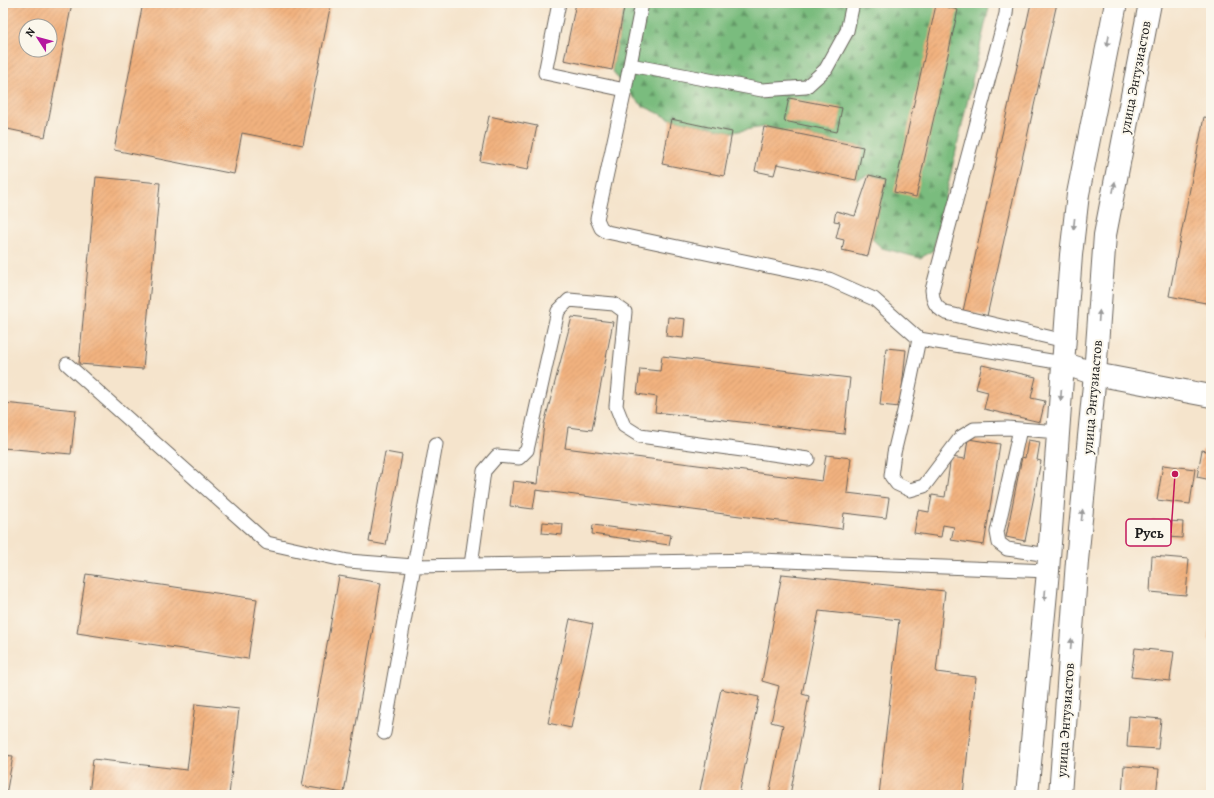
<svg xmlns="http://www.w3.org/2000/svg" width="1214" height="798" font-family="Alegreya,serif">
	<defs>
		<pattern id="forest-firs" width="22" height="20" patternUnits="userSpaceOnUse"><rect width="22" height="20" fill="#7abc7e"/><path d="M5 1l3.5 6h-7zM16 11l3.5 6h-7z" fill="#639866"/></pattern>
		<pattern id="building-hatch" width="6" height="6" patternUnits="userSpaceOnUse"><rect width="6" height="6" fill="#f2b27f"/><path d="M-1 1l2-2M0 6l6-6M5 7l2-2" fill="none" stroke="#cf986d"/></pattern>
	</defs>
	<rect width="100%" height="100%" fill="#fbf7ec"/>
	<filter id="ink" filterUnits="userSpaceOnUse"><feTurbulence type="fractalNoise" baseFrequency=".025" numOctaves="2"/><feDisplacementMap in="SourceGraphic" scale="8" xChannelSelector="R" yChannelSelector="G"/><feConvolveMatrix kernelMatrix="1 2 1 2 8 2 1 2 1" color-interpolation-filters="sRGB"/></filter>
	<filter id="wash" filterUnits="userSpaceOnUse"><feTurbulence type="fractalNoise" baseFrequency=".012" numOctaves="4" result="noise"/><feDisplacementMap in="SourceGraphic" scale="16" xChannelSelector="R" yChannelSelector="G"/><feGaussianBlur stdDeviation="0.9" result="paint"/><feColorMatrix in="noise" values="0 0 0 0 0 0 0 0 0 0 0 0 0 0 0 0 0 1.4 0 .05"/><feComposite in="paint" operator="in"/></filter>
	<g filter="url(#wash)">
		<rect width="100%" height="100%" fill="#f5e4cc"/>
		<!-- forest -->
		<path fill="url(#forest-firs)" stroke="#4b6c4d" d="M625,3H990L933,251L920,258L882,248L872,239L886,179L869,175L856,180L862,147L764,127L732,132L671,119L643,106L629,93L612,70Z"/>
		<g id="blocks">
			<!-- building -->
			<path fill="url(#building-hatch)" fill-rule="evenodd" d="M3,3H72L45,137L3,128ZM26,26H50V50H26Z
				M143,3H331L303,145L242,133L234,174L114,150Z
				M576,3H625L612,70L564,60Z
				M932,3H948L947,7L958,10L916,197L894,192L936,5Z
				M1031,3H1057L987,316L963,311Z
				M789,98L842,108L837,132L784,121Z
				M489,116L537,126L528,170L480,161Z
				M1204,117L1211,118V304L1169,296Z
				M671,119L732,132L724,176L662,164Z
				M764,127L863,147L856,180L777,164L774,175L755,171Z
				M869,175L886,179L868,256L842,250L844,240L836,238L840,222L834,221L836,211L855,216Z
				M96,177L160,183L143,369L79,364Z
				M572,317L613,322L592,430L568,427L565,448L822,481L826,455L851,458L847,493L889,498L886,518L844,513L842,529L536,490L533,509L510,506L513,481L537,484L544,424Z
				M668,317L685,319L683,338L666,336Z
				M886,348L906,350L900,407L880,405Z
				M662,356L850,378L844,434L655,412L657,397L637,394L640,369L660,371Z
				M982,365L1036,377L1031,398L1045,401L1040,422L984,409L988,392L976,389Z
				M3,403L76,410L71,454L3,448Z
				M968,439L1000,444L984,545L951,540L954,527L943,525L941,537L914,533L918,510L929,512L932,495L945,497L951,457L965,459Z
				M1028,440L1040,442L1037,460L1041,461L1025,541L1006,537L1022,457L1025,458Z
				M1202,450L1211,452V480L1197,477Z
				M385,452L402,455L386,545L369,542Z
				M1163,465L1195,469L1190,504L1157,500Z
				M1152,520L1183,522L1182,538L1151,536Z
				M543,522L563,524L562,535L542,533Z
				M593,525L671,535L669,545L592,534Z
				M1152,556L1189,559L1186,595L1150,592Z
				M86,574L257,599L248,659L77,633Z
				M782,574L945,591L936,672L976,677L963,795H879L899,620L819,611L802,694L809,696L790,795H769L783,725L771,722L779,686L762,681Z
				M339,576L381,583L344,793L302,786Z
				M570,619L593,624L571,728L548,723Z
				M1210,626H1211V639L1208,638Z
				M1135,648L1174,652L1170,681L1131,677Z
				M721,689L759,697L739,795H699Z
				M195,704L239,709L229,795H89L93,759L187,770Z
				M1129,716L1161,719L1158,749L1127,747Z
				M3,755L13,756L6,795H3Z
				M1124,766L1159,769L1156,795H1122Z"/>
		</g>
	</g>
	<g filter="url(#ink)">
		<use href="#blocks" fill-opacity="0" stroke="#68625a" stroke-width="1"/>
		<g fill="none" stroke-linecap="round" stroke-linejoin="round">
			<!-- service casing -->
			<g stroke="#68625a" stroke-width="15">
				<path id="service" d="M559,3L545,73L625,90L642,3
					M1007,3L1006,14L932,290C933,302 935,307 946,313L1065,341
					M630,65L762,90L806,87L826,69L847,31L853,3
					M625,90L597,219L601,228L607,232L829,279L874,299L919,339L1063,363
					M919,339L905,407L894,453L891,476L897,484L910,490L924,486L961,437L974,429L1007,428L1058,432
					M67,364L267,543L348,561L414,566L759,560L1048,571
					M1020,429L997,532L999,543L1007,549L1049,555
					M471,565L484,471L497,456L519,458L527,450L558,311L569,300L614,304L625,312L616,406L624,426L640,436L808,459
					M384,733L436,444"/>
			</g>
			<!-- minor casing -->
			<g stroke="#68625a" stroke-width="24">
				<path id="minor" d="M1063,363L1095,374L1211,396"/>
			</g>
			<!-- secondary casing -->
			<g stroke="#68625a" stroke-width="24">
				<path id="secondary" d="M1027,795L1048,571L1071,255L1078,194L1116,3
					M1060,795L1077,561L1095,374L1105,235L1150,3"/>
			</g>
			<!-- service -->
			<use href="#service" stroke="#fff" stroke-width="13"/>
			<!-- minor -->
			<use href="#minor" stroke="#fff" stroke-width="22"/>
			<!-- secondary -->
			<use href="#secondary" stroke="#fff" stroke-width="22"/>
		</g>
		<!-- one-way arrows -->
		<defs><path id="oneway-solid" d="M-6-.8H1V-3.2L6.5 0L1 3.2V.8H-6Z"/></defs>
		<g fill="#999">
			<use href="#oneway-solid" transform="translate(1108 41) rotate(101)"/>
			<use href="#oneway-solid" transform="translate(1114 187) rotate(-79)"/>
			<use href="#oneway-solid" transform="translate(1074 224) rotate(96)"/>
			<use href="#oneway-solid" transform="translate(1099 316) rotate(-86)"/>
			<use href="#oneway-solid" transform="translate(1061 395) rotate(94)"/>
			<use href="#oneway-solid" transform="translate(1082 515) rotate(-84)"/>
			<use href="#oneway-solid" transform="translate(1045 595) rotate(95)"/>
			<use href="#oneway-solid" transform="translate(1071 644) rotate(-86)"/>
		</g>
	</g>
	<g text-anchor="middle" stroke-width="4" stroke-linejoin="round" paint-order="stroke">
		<!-- street labels -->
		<g font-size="14" fill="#1c1c1c" stroke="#fbf7ec">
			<text transform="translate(1135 77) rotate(-79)" y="5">улица Энтузиастов</text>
			<text transform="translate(1092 397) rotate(-85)" y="5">улица Энтузиастов</text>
			<text transform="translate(1065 720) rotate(-86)" y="5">улица Энтузиастов</text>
		</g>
	</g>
	<!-- callouts -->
	<path fill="none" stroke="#c2185b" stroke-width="1.5" d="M1175 474L1171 533"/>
	<circle fill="#c2185b" stroke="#fbf7ec" stroke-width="1.5" cx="1175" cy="474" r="4"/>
	<rect fill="#fbf7ec" stroke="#c2185b" stroke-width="1.5" x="1126" y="519" width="45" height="27" rx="4"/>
	<g font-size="15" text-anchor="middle" font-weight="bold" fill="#1c1c1c">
		<text x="1149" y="538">Русь</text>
	</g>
	<!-- margin -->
	<rect width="1214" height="798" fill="none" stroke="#fbf7ec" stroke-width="16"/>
	<!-- north arrow -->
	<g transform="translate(38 38) rotate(306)"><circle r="19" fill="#fbf7ec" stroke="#a29f99"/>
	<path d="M0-3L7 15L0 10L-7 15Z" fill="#b5179e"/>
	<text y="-6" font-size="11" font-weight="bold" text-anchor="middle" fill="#1c1c1c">N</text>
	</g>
</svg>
